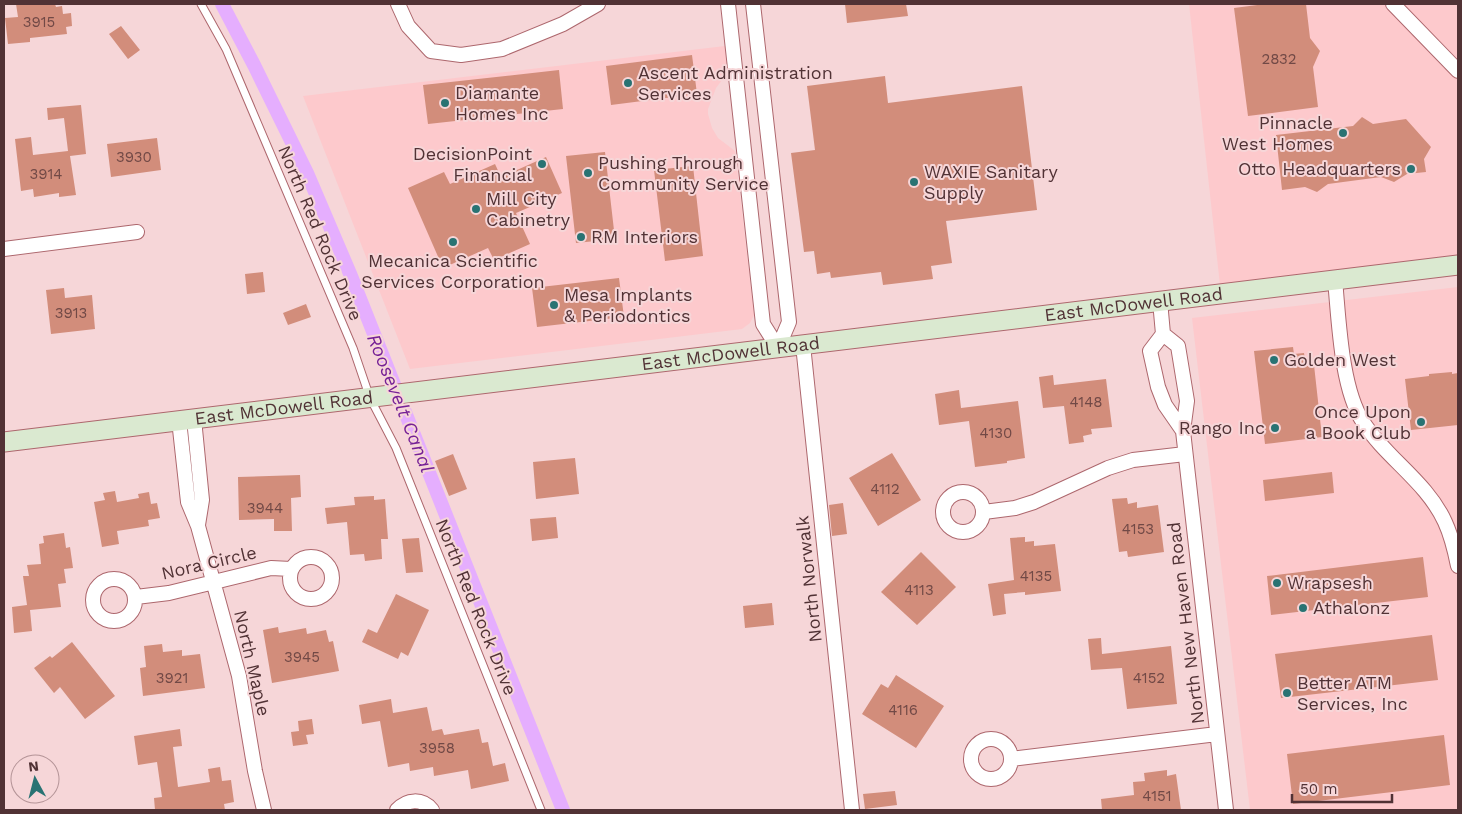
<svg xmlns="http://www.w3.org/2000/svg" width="1462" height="814" font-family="'Work Sans',sans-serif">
	<rect width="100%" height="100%" fill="#f6d6d8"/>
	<!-- built -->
	<path fill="#fdc9cc" d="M1189,4H1458V265L1221,294Z
		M725,46L727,70L725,76L716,88L708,109V114L712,128L718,138L735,151L754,315L750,323L742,329L410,369L303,96Z
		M1458,287V810H1250L1192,318Z"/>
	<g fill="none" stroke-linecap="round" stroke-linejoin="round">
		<!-- canal -->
		<path stroke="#e5aefe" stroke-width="14" d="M222,4L254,65L307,173L351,276L563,810"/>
	</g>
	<!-- building -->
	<path fill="#d28d7b" d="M16,4H55L56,7L62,6L63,14L71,13L72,26L66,27L67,34L30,38V42L8,44L5,18L18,17Z
		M845,4H906L908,16L847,23Z
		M1265,4H1306L1310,38L1320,51L1313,67L1318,107L1248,116L1234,8Z
		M121,26L140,50L128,59L109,34Z
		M692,55L697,94L611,105L606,66Z
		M559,70L563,109L428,124L423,85Z
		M885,76L888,103L1022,86L1037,210L946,221L952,263L931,266L933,279L883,285L881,272L831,278L830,272L817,274L814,251L804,252L791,153L815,150L807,86Z
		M81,105L86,154L70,156L76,195L59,197V193L34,197L33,189L21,191L15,139L31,137L33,155L68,151L64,118L48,120L47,108Z
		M1362,117L1373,124L1406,119L1431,147L1424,159L1426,172L1407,174L1394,182L1381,177L1328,184L1317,192L1305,187L1282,190L1276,135L1353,126Z
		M157,138L161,170L111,177L107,144Z
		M605,152L615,239L576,243L566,156Z
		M546,157L562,193L516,213L530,244L494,260L488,248L443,268L408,188L444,172L450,184L495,164L501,177Z
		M693,166L703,256L665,261L654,170Z
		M263,272L265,292L247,294L245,274Z
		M619,278L624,317L537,327L532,288Z
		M64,288L65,298L92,295L95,329L51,334L46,290Z
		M306,304L311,317L288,325L283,313Z
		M1293,347L1294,354L1304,353L1306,366L1314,365L1322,437L1265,444L1254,351Z
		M1452,372V374L1458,373V425L1411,430L1405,379L1429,376V374Z
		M1053,375L1054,385L1106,379L1112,427L1091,429L1092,434L1083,436L1084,442L1069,444L1064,406L1043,408L1039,377Z
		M959,390L961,408L1018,401L1025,458L1007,461V463L975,467L969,421L939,425L935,394Z
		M892,453L921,500L878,526L849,478Z
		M453,454L467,489L449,496L435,461Z
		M575,458L579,494L536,499L533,462Z
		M1332,472L1334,493L1265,501L1263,480Z
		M300,475L301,497L291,498L292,531H274V519L239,520L238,477Z
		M115,491L117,502L139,498L138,494L149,492L151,504L157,503L160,518L148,520L149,526L117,531L119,544L102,547L94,502L105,500L103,493Z
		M374,496V500L385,499L388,539H381L382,559L365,561L364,554L350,555L347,522L327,524L325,508L355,505L354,497Z
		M1127,498L1128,504L1137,502V508L1158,505L1164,552L1128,557L1127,551L1119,552L1112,499Z
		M843,503L847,534L832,536L829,505Z
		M556,517L558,538L532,541L530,519Z
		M64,533L66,548L70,547L73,568L64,569L66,583L58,584L61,607L30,610L32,631L14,633L12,607L27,605L23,576H29L27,565L41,564L39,544L44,543L43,536Z
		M1025,537V542L1034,541V546L1055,544L1061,591L1025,595V592L1004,594L1006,614L993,616L988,584L1014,580L1010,538Z
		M419,538L423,572L406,573L402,539Z
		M921,552L956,587L917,625L881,592Z
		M1423,557L1428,597L1271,615L1267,576Z
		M396,594L429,610L408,656L401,652L398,659L362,642L368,629L377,633Z
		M772,603L774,625L745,628L743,606Z
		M278,627L279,633L306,628L307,634L326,630L329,642L333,641L339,671L272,683L263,630Z
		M1432,635L1438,680L1281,698L1275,654Z
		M1101,638L1102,654L1171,646L1177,704L1127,709L1122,668L1091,670L1088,639Z
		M72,642L115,696L85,719L60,687L54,693L34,668L50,656L52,658Z
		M162,644L163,652L182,650V656L200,654L205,688L143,696L140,668L146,667L144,646Z
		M896,675L944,706L916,748L862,714L881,684L888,688Z
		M391,699L393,713L427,707L432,731L442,729L444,735L479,729L482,743L488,742L493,766L505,763L509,781L471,789L468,770L434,776L433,767L410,771L409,763L388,767L380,721L362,724L359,705Z
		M312,719L314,734L306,735L308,744L293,746L291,732L299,731L298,721Z
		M180,729L182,746L173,747L178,787L210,782L208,769L220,767L222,781L231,780L234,802L224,804L225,810H155L154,798L162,797L157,762L138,765L134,736Z
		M1444,735L1450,785L1293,804L1287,754Z
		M1167,770V776L1176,774L1181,810H1102L1101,799L1134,795L1133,782L1145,781L1144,773Z
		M895,791L897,805L865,809L863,794Z"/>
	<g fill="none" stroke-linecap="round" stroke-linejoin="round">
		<!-- lane casing -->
		<g stroke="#ad676d" stroke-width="9">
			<path id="lane" d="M201,4L226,49L353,348L370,398L396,448L541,810"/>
		</g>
		<!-- street casing -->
		<g stroke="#ad676d" stroke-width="16">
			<path id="street" d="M398,4L408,26L431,51L461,55L502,49L563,24L598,4
				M728,4L763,324L778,348
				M753,4L789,322L778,348
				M1393,4L1458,71
				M4,249L137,232
				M1335,280C1339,321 1341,388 1363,422C1386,458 1427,482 1445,522C1452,537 1455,551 1458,566
				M1160,301L1163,334L1150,351L1158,387L1165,405L1183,431L1187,401L1178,346L1163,334
				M803,345L852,810
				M194,419L202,500L198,525
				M179,420L188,502L198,526L239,676L255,771L264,810
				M1183,431L1226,810
				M943 512a20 20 0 1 1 40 0a20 20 0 1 1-40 0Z
				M984,512L1015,508L1034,502L1108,468L1133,460L1185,454
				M290 578a21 21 0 1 1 42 0a21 21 0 1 1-42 0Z
				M93 600a21 21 0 1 1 42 0a21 21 0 1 1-42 0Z
				M136,597L169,593L271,568L291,569
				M971 759a20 20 0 1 1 40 0a20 20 0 1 1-40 0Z
				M1011,759L1217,734
				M397,810C407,799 422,798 432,810"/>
		</g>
		<!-- secondary casing -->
		<g stroke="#ad676d" stroke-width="21">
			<g id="secondary">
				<path id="s1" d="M4,442L1458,265"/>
			</g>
		</g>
		<!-- lane -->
		<use href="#lane" stroke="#fff" stroke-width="7"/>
		<!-- street -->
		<use href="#street" stroke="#fff" stroke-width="14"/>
		<!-- secondary -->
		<use href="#secondary" stroke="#dae9d0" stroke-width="19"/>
	</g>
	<!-- markers -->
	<g fill="#297373" stroke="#f6d6d8" stroke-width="2">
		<circle cx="628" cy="83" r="5"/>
		<circle cx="445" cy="103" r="5"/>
		<circle cx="1343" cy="133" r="5"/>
		<circle cx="542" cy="164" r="5"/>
		<circle cx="1411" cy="169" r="5"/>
		<circle cx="588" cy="173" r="5"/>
		<circle cx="914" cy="182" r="5"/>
		<circle cx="476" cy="209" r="5"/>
		<circle cx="581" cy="237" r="5"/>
		<circle cx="453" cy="242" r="5"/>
		<circle cx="554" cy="305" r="5"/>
		<circle cx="1274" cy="360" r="5"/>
		<circle cx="1421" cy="422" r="5"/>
		<circle cx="1275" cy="428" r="5"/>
		<circle cx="1277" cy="583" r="5"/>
		<circle cx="1303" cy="608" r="5"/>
		<circle cx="1287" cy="693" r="5"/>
	</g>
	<g text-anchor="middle" stroke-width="4" stroke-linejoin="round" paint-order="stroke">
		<!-- number labels -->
		<g font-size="15" fill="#714946">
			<text x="39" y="27">3915</text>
			<text x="1279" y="64">2832</text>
			<text x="134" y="162">3930</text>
			<text x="46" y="179">3914</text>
			<text x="71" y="318">3913</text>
			<text x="1086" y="407">4148</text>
			<text x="996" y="438">4130</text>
			<text x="885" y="494">4112</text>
			<text x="265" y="513">3944</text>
			<text x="1138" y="534">4153</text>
			<text x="1036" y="581">4135</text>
			<text x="919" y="595">4113</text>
			<text x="302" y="662">3945</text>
			<text x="172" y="683">3921</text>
			<text x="1149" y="683">4152</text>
			<text x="903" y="715">4116</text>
			<text x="437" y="753">3958</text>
			<text x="1157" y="801">4151</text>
		</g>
		<!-- poi labels -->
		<g font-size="18" fill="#513235" stroke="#f6d6d8" text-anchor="start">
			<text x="638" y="79">Ascent Administration<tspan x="638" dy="21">Services</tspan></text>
			<text x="455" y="99">Diamante<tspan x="455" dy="21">Homes Inc</tspan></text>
			<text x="1333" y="129" text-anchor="end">Pinnacle<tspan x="1333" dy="21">West Homes</tspan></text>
			<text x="532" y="160" text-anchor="end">DecisionPoint<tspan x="532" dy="21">Financial</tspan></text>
			<text x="598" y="169">Pushing Through<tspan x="598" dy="21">Community Service</tspan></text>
			<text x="1401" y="175" text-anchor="end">Otto Headquarters</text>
			<text x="924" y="178">WAXIE Sanitary<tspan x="924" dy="21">Supply</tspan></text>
			<text x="486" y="205">Mill City<tspan x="486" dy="21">Cabinetry</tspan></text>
			<text x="591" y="243">RM Interiors</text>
			<text x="453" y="267" text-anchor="middle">Mecanica Scientific<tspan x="453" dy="21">Services Corporation</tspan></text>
			<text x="564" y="301">Mesa Implants<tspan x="564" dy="21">&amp; Periodontics</tspan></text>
			<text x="1284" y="366">Golden West</text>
			<text x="1411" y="418" text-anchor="end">Once Upon<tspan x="1411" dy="21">a Book Club</tspan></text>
			<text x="1265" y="434" text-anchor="end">Rango Inc</text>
			<text x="1287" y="589">Wrapsesh</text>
			<text x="1313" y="614">Athalonz</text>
			<text x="1297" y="689">Better ATM<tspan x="1297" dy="21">Services, Inc</tspan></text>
		</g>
		<!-- street labels -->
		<g font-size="18" fill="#513235" stroke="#f6d6d8">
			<text transform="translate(320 233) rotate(67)" y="6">North Red Rock Drive</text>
			<text dy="6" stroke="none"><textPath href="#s1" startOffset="1138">East McDowell Road</textPath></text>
			<text dy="6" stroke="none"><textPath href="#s1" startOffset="732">East McDowell Road</textPath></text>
			<text dy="6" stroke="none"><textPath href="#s1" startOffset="282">East McDowell Road</textPath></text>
			<text transform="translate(209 563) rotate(-13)" y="6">Nora Circle</text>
			<text transform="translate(809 579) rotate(-96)" y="6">North Norwalk</text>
			<text transform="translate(476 607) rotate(68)" y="6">North Red Rock Drive</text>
			<text transform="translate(1186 623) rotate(-97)" y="6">North New Haven Road</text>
			<text transform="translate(252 663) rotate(77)" y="6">North Maple</text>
		</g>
		<!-- water labels -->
		<g font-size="19" font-style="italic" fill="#762196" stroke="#f6d6d8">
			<text transform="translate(401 403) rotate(68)" y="7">Roosevelt Canal</text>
		</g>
	</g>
	<!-- border -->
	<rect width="1462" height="814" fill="none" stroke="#513235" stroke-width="10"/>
	<!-- north arrow -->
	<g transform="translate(35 779) rotate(353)"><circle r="24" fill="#f6d6d8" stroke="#b49497"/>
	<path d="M0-4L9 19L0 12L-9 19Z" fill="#297373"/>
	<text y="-8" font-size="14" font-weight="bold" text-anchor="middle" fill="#513235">N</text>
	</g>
	<!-- scale -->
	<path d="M1292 794v8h100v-8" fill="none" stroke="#513235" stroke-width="2.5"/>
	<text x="1300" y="794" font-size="15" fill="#513235" stroke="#f6d6d8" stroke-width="4" paint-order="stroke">50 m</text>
</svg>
